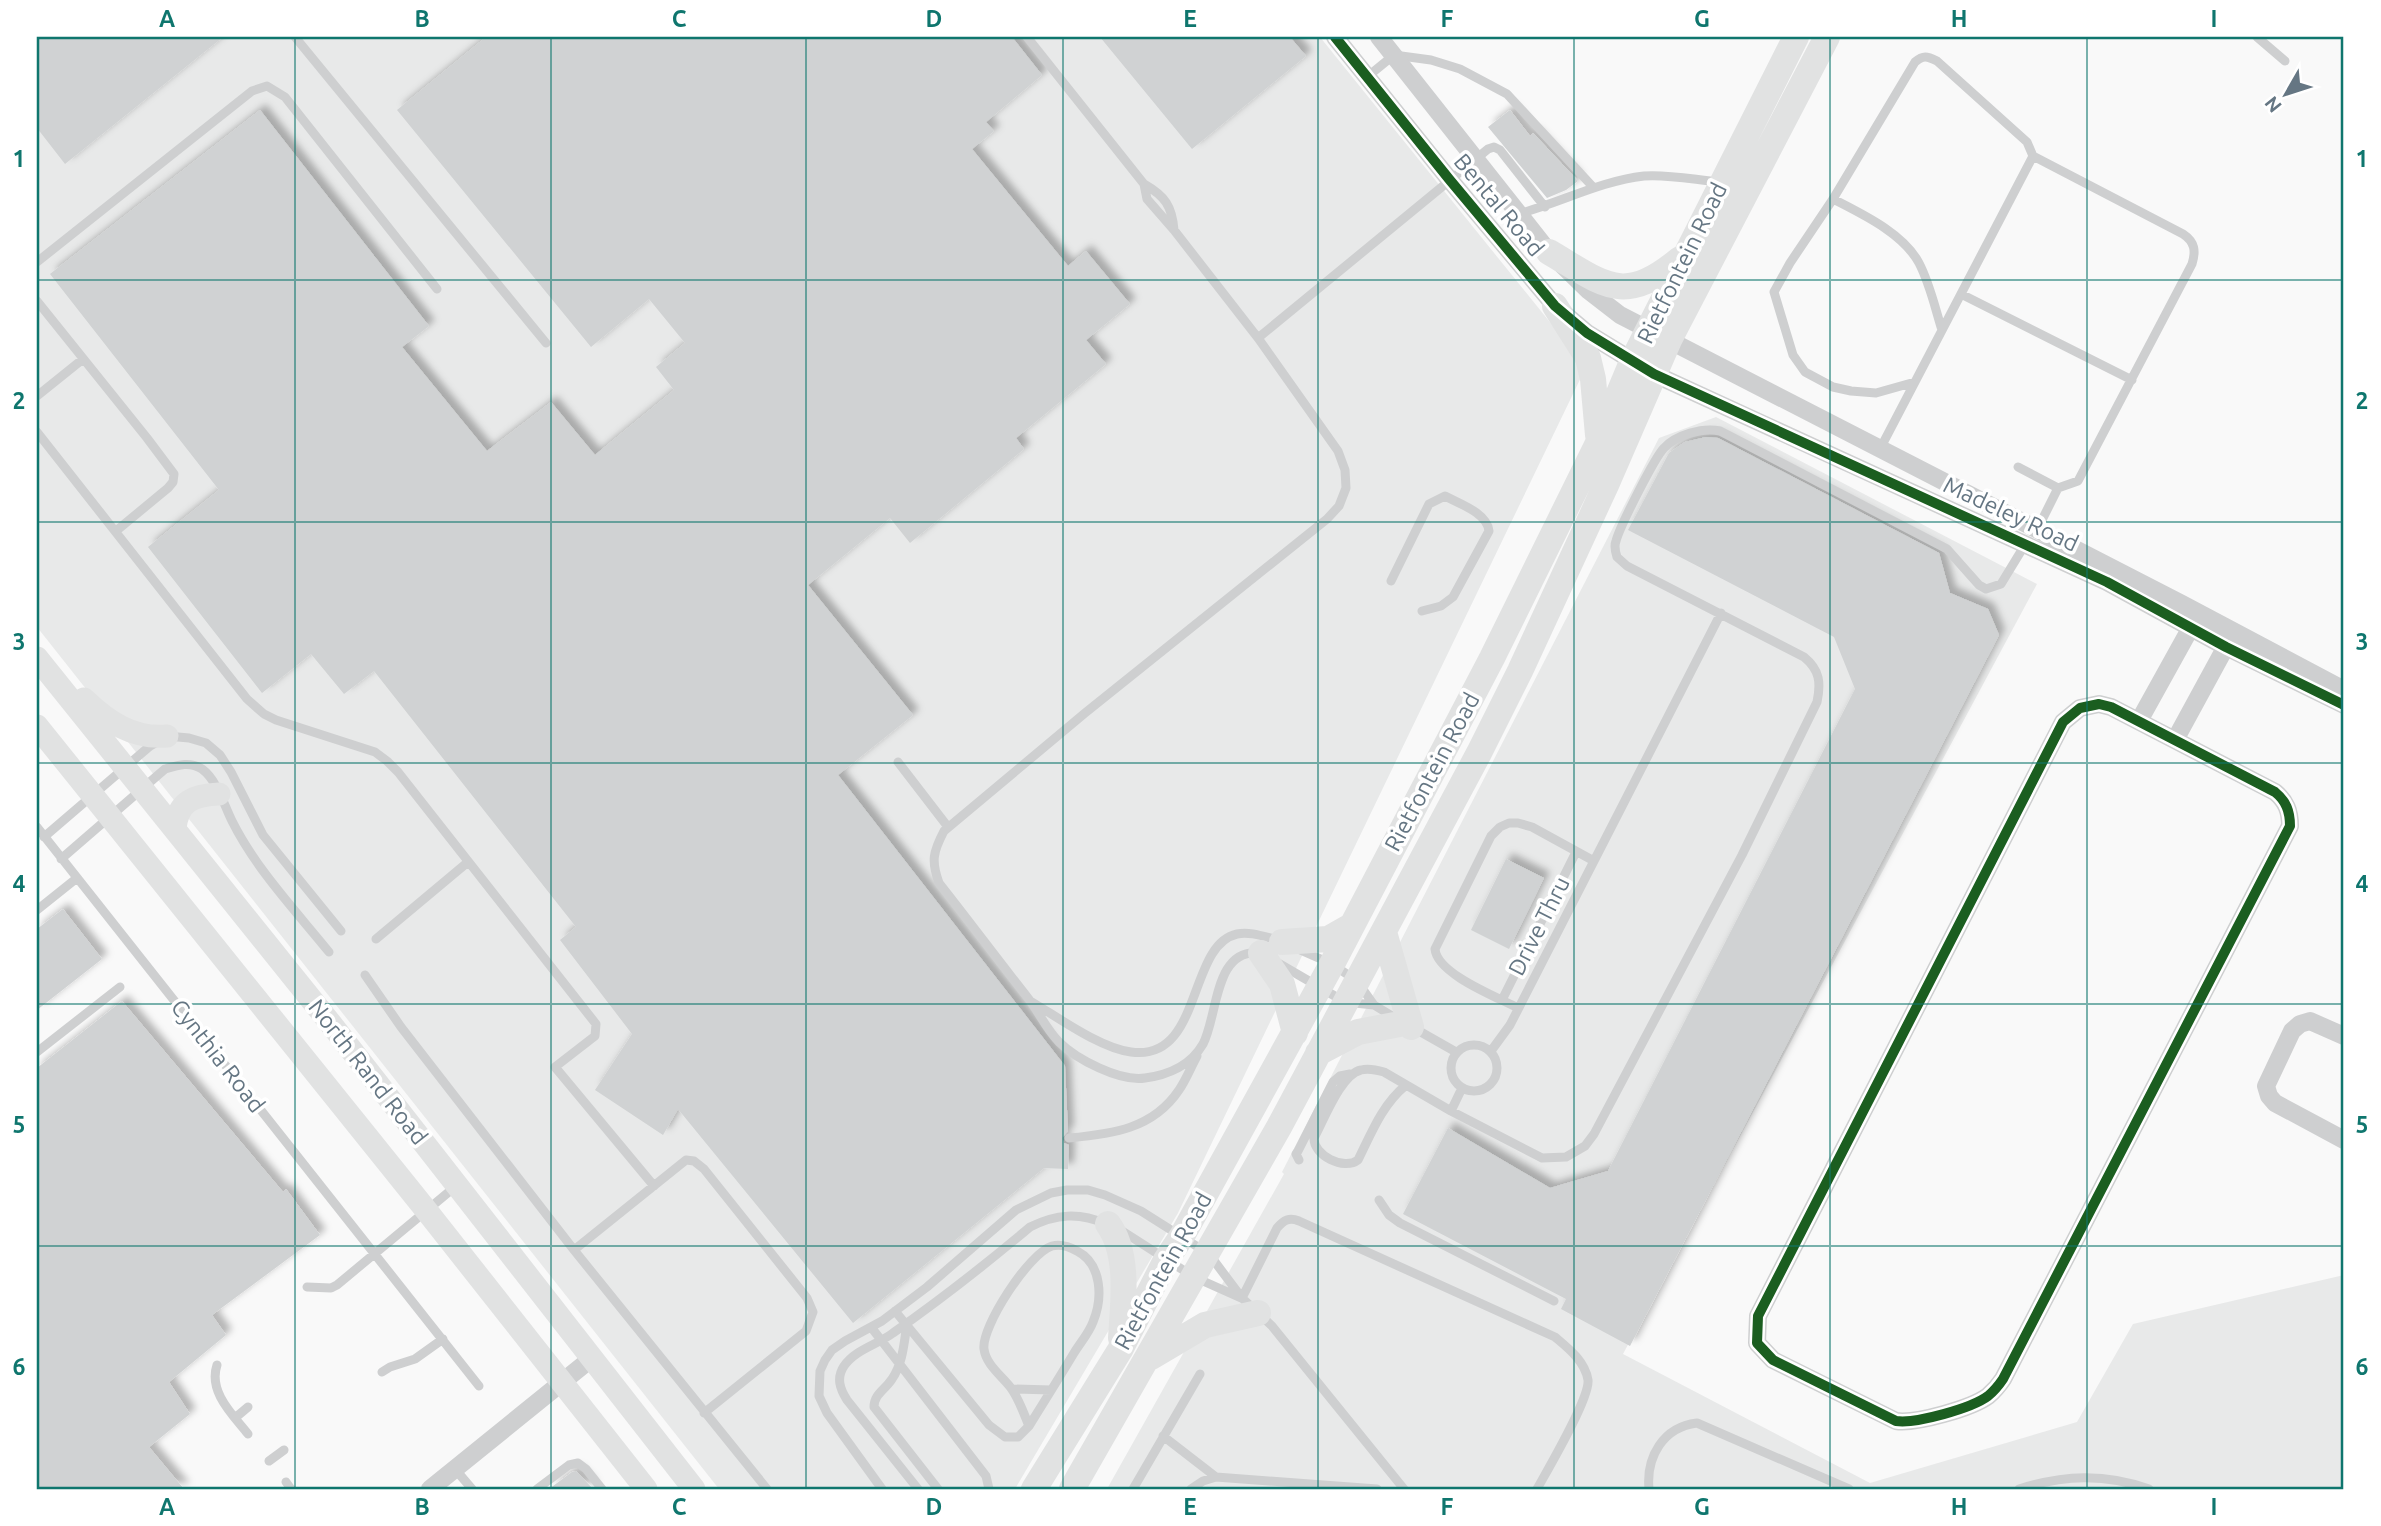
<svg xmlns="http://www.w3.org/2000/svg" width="2381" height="1526" font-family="Ubuntu,sans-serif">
	<defs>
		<filter id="shadow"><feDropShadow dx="6" dy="-6" stdDeviation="3.5" flood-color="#0004"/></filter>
	</defs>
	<rect width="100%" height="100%" fill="#f9f9f9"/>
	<!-- built -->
	<path fill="#e8e9e9" d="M37,37H1320L1586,367L1178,1213L1015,1489H719L37,627Z
		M1716,417L2037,584L1623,1354L1870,1483L2077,1422L2133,1324L2344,1275V1489H1107L1284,1174L1282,1172L1659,438Z"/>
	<!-- building -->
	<path fill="#d0d2d3" filter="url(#shadow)" d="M37,37H223L65,164L37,128Z
		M486,37H1012L1042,75L986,122L994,131L972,149L1068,266L1086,251L1130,304L1086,340L1106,364L1016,438L1024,449L910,543L890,518L808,585L913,715L838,775L1065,1066L1068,1131L1062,1138L1064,1143L1069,1145L1068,1169L1044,1168L853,1323L678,1109L663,1135L595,1090L632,1034L560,940L576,927L374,671L344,694L311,654L262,693L148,547L219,490L50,274L260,110L429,326L402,347L487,451L551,402L595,455L674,390L656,367L685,343L649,299L591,347L397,110Z
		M1100,37H1290L1306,56L1192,149Z
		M1510,110L1530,136L1533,133L1578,181L1566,190L1547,198L1488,127Z
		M1706,437L1718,438L1939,553L1950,593L1988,609L1999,635L1630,1346L1561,1309L1566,1299L1403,1214L1448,1128L1550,1188L1608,1171L1855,689L1834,637L1628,530L1669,453L1685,442Z
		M1506,859L1544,878L1509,949L1471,930Z
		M63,909L102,959L37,1010V929Z
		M122,1001L283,1192L286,1189L320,1235L212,1315L226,1335L169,1382L190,1414L149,1447L184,1489H37V1068Z
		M576,1471L593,1489H549L572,1472Z"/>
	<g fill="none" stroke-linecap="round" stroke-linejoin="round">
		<!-- lane -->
		<path stroke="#cecfd0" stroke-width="9" d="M295,37L546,343
			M1027,37L1144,184C1165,196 1172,206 1174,230
			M2257,37L2285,61
			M1367,77L1394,55L1431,60L1460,69L1507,94L1593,187
			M1144,184L1147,199L1174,230L1258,338L1338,451L1345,470L1346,488L1339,506L1327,519L1085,713L944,831C933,852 931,861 939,883C969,921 998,960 1028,998C1039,1012 1046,1029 1059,1042C1076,1059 1120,1082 1145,1078C1168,1075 1191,1065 1203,1044C1218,1016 1214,947 1260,953
			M1833,199C1862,214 1903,233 1919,263C1930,284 1935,308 1942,330
			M1518,214C1560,203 1600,181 1644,176C1668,174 1696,180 1720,182
			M37,262L252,91L267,86L285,97L437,289
			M1961,294L2132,380
			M37,301L147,438L174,474L173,482L168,488L116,531
			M1258,338L1488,149L1494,147L1500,150L1545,207
			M1915,382L1876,393L1851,391L1833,387L1805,372L1793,355L1774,292L1790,263L1833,199L1915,62C1923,55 1927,56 1937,61L2027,142L2033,156L2183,234C2195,242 2196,251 2192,264L2078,481L2058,488L2018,467
			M37,396L83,359
			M37,432L247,699L264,714L276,720L375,752L387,761L398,772L596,1024L595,1036L555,1067L654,1186
			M1880,449L2033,156
			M2037,530L2058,488
			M1391,581L1429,504L1445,496C1460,504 1487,513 1489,531L1453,597L1441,606L1422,611
			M898,762L948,827
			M37,827L479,1386
			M44,837L150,746L167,736L189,738L206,743L220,755L231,772L263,835L341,931
			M61,859L165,769C178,765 190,761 202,769C217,780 224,805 232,821C256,869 295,910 329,952
			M37,910L77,878
			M376,939L468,862
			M1298,949L1332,964L1357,981L1374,1005
			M1278,963L1345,1002L1374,1005L1397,1019
			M365,975L401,1027L574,1250L767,1489
			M1502,1000L1576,852
			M1032,1002C1059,1018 1100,1048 1131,1052C1203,1062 1187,945 1237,934C1250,931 1265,937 1278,940
			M1518,1008C1497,997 1437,974 1435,949L1491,836L1500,827L1509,823H1518L1532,827L1594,861
			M1412,1027L1456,1052
			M1451 1068a23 23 0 1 1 46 0a23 23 0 1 1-46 0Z
			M1491,1051L1510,1025L1721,613
			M37,1052L120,987
			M1405,1086C1382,1105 1371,1134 1358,1160C1344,1171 1313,1155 1314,1138C1324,1120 1341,1074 1361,1070C1369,1068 1377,1070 1384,1072L1451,1111L1542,1158L1566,1157L1585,1146L1594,1134L1742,855L1817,702C1821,683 1820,670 1804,657L1627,566L1617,557C1615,551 1614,546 1616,541C1620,526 1655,457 1664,448C1676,435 1703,427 1720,431L1947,549L1979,585L1986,589L2001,584L2026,543
			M1451,1111L1462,1088
			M1069,1138C1112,1134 1153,1129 1179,1090C1186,1080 1191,1067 1197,1056
			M1299,1160L1296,1154L1298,1151L1333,1082L1340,1076L1350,1074
			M1379,1200L1389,1215L1400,1223L1554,1301
			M1119,1229L1194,1277L1241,1298
			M574,1250L686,1160L694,1161L704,1169L807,1298L813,1312L806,1331L704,1413
			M307,1287L331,1288L337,1285L456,1186
			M1242,1298L1277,1228C1284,1220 1289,1217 1299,1221L1555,1337C1568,1348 1585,1361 1588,1380C1590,1398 1548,1469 1537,1489
			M895,1311L989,1425L1005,1437H1018L1029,1426C1044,1402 1059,1378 1074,1353C1080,1343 1089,1333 1093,1322C1103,1298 1102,1264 1077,1251C1070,1247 1060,1244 1052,1246C1029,1253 981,1327 984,1349C986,1365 1002,1376 1011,1388C1019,1399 1024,1414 1029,1426
			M907,1324C904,1343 903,1363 892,1379C885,1390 874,1394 874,1407L938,1489
			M871,1327L986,1476L989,1489
			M217,1365C208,1392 233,1415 248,1434
			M382,1372L390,1367L415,1359L443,1339
			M1012,1389L1051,1390
			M235,1418L248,1407
			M1163,1436L1216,1477
			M269,1461L284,1450
			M455,1469L472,1489
			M286,1482L291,1489
			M537,1489L569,1465L578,1463L586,1469L602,1489
			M882,1489L827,1413L819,1396L820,1371L825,1360L832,1350L845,1341L882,1321L927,1287L1016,1210L1051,1193L1067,1190H1088L1105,1195L1141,1211L1209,1254L1242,1298L1272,1326L1404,1489
			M918,1489L847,1400C840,1389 836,1378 844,1366C856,1349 877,1345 893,1333C940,1300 986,1264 1030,1227C1056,1214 1079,1212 1106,1224
			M1133,1489L1200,1374
			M1191,1489L1203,1481L1216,1477L1377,1489
			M1649,1489C1646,1457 1663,1427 1697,1423L1849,1489
			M2019,1489C2064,1475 2104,1473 2149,1489"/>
		<!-- street -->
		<path stroke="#cecfd0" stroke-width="18" d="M1335,37L1449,179L1555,306L1587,333L1654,374L2107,582L2226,647L2344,705
			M1379,37L1549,252L1589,291L1620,315L2182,604L2344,690
			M2099,704L2111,707L2275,792C2286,801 2290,811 2290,826L2003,1379C1999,1385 1994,1391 1988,1396C1972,1408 1916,1424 1896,1421L1773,1360L1757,1343L1758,1316L2063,722L2080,708Z
			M2139,721L2195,620
			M2175,740L2230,639
			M2344,1036L2310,1021L2300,1024L2292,1031L2266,1086L2269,1096L2275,1103L2344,1140
			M430,1489L592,1358"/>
		<!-- secondary -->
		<path stroke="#e1e2e2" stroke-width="23" d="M37,658L331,1024L694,1489
			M84,699C108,722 133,739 167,736
			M37,726L426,1210L646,1489
			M175,828C178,801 194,795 219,794"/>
		<!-- primary -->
		<path stroke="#e1e2e2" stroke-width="26" d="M1549,252C1605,285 1623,306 1680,259
			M1555,306L1588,358L1593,379L1598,435
			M1384,932L1411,1027
			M1282,942L1328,939L1351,926
			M1261,953L1282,984L1295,1033
			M1318,1053L1358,1032L1405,1023
			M1108,1224C1130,1254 1123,1304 1121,1338
			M1151,1357L1205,1325L1258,1313
			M1034,1489L1120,1350L1166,1260L1182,1236L1332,964L1492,658L1599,441L1632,362L1796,37
			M1072,1489L1279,1127L1479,753L1520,671L1606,485L1669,340L1827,37"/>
		<!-- cycleway casing -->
		<g stroke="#fff" stroke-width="15">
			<path id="cycleway" d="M1335,37L1449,179L1555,306L1587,333L1654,374L2107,582L2226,647L2344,705
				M2099,704L2111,707L2275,792C2286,801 2290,811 2290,826L2003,1379C1999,1385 1994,1391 1988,1396C1972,1408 1916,1424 1896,1421L1773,1360L1757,1343L1758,1316L2063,722L2080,708Z"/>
		</g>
		<!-- cycleway -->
		<use href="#cycleway" stroke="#1b5e20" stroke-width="10"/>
	</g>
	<!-- grid -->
	<path fill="none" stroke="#0f766e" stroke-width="2" stroke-opacity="0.55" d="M295,37V1489M551,37V1489M806,37V1489M1063,37V1489M1318,37V1489M1574,37V1489M1830,37V1489M2087,37V1489M37,280H2344M37,522H2344M37,763H2344M37,1004H2344M37,1246H2344"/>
	<g text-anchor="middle" stroke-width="7" stroke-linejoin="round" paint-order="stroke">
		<!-- street labels -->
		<g font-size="23" fill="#657683" stroke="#fff">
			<text transform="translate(1499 205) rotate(50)" y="8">Bental Road</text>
			<text transform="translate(1682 263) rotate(-64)" y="8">Rietfontein Road</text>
			<text transform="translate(2011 514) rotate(25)" y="8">Madeley Road</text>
			<text transform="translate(1432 772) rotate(-62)" y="8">Rietfontein Road</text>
			<text transform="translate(1539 926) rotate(-63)" y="8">Drive Thru</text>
			<text transform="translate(218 1056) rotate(52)" y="8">Cynthia Road</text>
			<text transform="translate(368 1072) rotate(52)" y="8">North Rand Road</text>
			<text transform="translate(1163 1271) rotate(-61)" y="8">Rietfontein Road</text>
		</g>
	</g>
	<!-- border -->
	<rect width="2381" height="1526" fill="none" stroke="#ffffff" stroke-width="77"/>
	<!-- north arrow -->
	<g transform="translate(2286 94) rotate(231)" stroke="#ffffff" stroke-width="5" paint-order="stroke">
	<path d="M0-5L12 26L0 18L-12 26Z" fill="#657683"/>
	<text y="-10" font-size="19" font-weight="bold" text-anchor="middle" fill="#657683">N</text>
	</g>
	<rect x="38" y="38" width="2304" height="1450" fill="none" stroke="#0f766e" stroke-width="2.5"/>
	<g font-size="23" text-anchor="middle" font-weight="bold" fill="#0f766e">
		<text x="167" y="27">A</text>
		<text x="422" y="27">B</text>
		<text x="679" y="27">C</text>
		<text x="934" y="27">D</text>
		<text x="1190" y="27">E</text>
		<text x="1447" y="27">F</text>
		<text x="1702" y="27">G</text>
		<text x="1959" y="27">H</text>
		<text x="2214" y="27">I</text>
		<text x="19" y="167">1</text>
		<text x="2362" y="167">1</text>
		<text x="19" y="409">2</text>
		<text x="2362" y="409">2</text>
		<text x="19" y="650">3</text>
		<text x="2362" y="650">3</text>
		<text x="19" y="892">4</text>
		<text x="2362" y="892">4</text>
		<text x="19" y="1133">5</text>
		<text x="2362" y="1133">5</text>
		<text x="19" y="1375">6</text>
		<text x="2362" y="1375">6</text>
		<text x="167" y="1515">A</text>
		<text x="422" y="1515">B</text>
		<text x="679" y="1515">C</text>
		<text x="934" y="1515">D</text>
		<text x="1190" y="1515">E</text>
		<text x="1447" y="1515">F</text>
		<text x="1702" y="1515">G</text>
		<text x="1959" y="1515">H</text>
		<text x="2214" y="1515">I</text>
	</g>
</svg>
